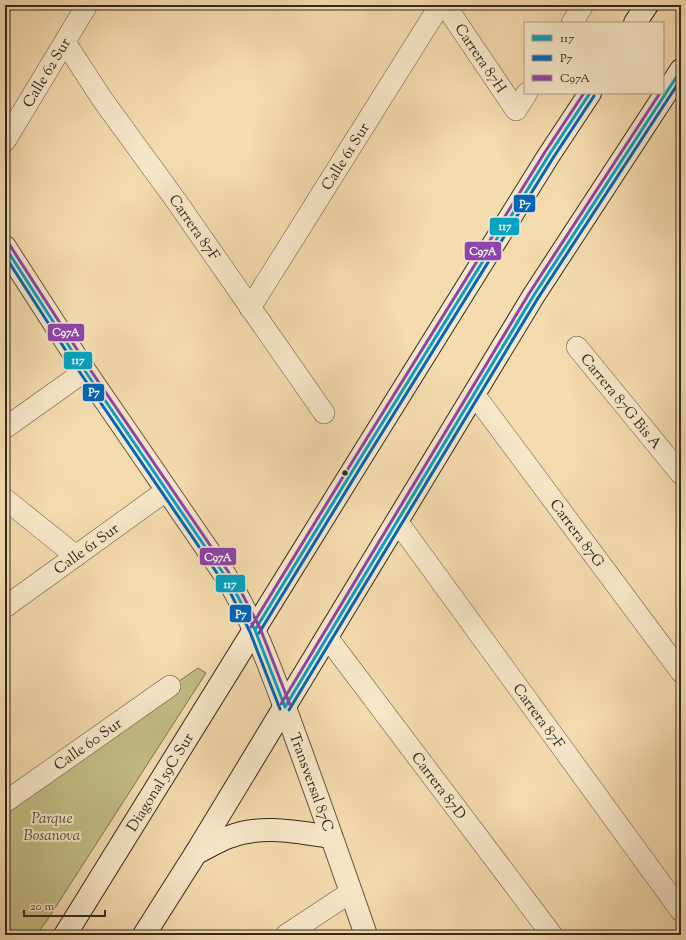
<svg xmlns="http://www.w3.org/2000/svg" width="686" height="940" font-family="'Sorts Mill Goudy',serif">
	<rect width="100%" height="100%" fill="#f5dcae"/>
	<filter id="stains"><feTurbulence type="fractalNoise" baseFrequency=".005" numOctaves="4"/><feColorMatrix values="0 0 0 0 .2 0 0 0 0 .09 0 0 0 0 .02 0 0 0 .5 -.17"/></filter>
	<radialGradient id="worn" r=".72"><stop offset=".6" stop-color="#630" stop-opacity="0"/><stop offset="1" stop-color="#630" stop-opacity=".3"/></radialGradient>
	<!-- green -->
	<path fill="#c4be85" stroke="#7c7452" d="M198,668L206,673L46,922L36,935H5V802Z"/>
	<g fill="none" stroke-linecap="round" stroke-linejoin="round">
		<!-- minor casing -->
		<g stroke="#645644" stroke-width="22">
			<g id="minor">
				<path id="s1" d="M445,5L516,110L527,93"/>
				<path d="M572,23L583,5"/>
				<path id="s2" d="M65,42L102,99L177,202L324,413"/>
				<path id="s3" d="M5,141L87,5"/>
				<path id="s4" d="M250,308L440,5"/>
				<path id="s5" d="M577,347L681,474"/>
				<path id="s6" d="M474,394L681,672"/>
				<path d="M5,428L85,371"/>
				<path d="M5,499L76,556"/>
				<path id="s7" d="M397,521L681,911"/>
				<path id="s8" d="M5,607L167,490"/>
				<path id="s9" d="M327,637L552,935"/>
				<path id="s10" d="M5,802L170,686"/>
				<path d="M286,935L351,892"/>
			</g>
		</g>
		<!-- tertiary casing -->
		<g stroke="#645644" stroke-width="24">
			<g id="tertiary">
				<path id="s11" d="M5,247L85,371L223,572C256,623 275,681 296,738C320,803 343,869 366,935"/>
			</g>
		</g>
		<!-- secondary casing -->
		<g stroke="#332920" stroke-width="24">
			<g id="secondary">
				<path d="M635,23L647,5"/>
				<path d="M196,853C207,848 218,841 229,837C262,824 297,832 331,837"/>
				<path id="s12" d="M65,935L358,462L549,155L590,93"/>
				<path d="M144,935L196,853L534,295L681,70"/>
			</g>
		</g>
		<!-- minor -->
		<use href="#minor" stroke="#f8e8ca" stroke-width="21"/>
		<!-- tertiary -->
		<use href="#tertiary" stroke="#f8e8ca" stroke-width="22"/>
		<!-- secondary -->
		<use href="#secondary" stroke="#f8e8ca" stroke-width="22"/>
		<!-- bus-1 casing -->
		<g stroke="#f8e8ca" stroke-width="6">
			<path id="bus-1" d="M5,247L85,371L234,589L255,630L285,707
				M255,630L358,462L549,155L590,93
				M285,707L534,295L681,70"/>
		</g>
		<!-- bus-2 casing -->
		<g stroke="#f8e8ca" stroke-width="6">
			<path id="bus-2" d="M5,256L81,374L230,592L250,632L280,709
				M259,633L362,465L553,158L594,96
				M289,710L538,298L681,79"/>
		</g>
		<!-- bus-3 casing -->
		<g stroke="#f8e8ca" stroke-width="6">
			<path id="bus-3" d="M9,244L89,368L238,586L260,628L290,705
				M251,627L354,459L545,152L584,93
				M281,704L530,292L660,93"/>
		</g>
		<!-- bus-1 -->
		<use href="#bus-1" stroke="#03a3c5" stroke-width="3"/>
		<!-- bus-2 -->
		<use href="#bus-2" stroke="#0065bd" stroke-width="3"/>
		<!-- bus-3 -->
		<use href="#bus-3" stroke="#8e44ad" stroke-width="3"/>
	</g>
	<!-- markers -->
	<circle fill="#332920" stroke="#f8e8ca" stroke-width="1.5" cx="345" cy="473" r="3.5"/>
	<g text-anchor="middle" stroke-width="4" stroke-linejoin="round" paint-order="stroke">
		<!-- street labels -->
		<g font-size="15" fill="#332920" stroke="#f8e8ca">
			<text dy="5" stroke="none"><textPath href="#s1" startOffset="64">Carrera 87H</textPath></text>
			<text dy="5" stroke="none"><textPath href="#s3" startOffset="80">Calle 62 Sur</textPath></text>
			<text dy="5" stroke="none"><textPath href="#s4" startOffset="179">Calle 61 Sur</textPath></text>
			<text dy="5" stroke="none"><textPath href="#s2" startOffset="226">Carrera 87F</textPath></text>
			<text dy="5" stroke="none"><textPath href="#s5" startOffset="70">Carrera 87G Bis A</textPath></text>
			<text dy="5" stroke="none"><textPath href="#s6" startOffset="173">Carrera 87G</textPath></text>
			<text dy="5" stroke="none"><textPath href="#s8" startOffset="100">Calle 61 Sur</textPath></text>
			<text dy="5" stroke="none"><textPath href="#s7" startOffset="241">Carrera 87F</textPath></text>
			<text dy="5" stroke="none"><textPath href="#s10" startOffset="101">Calle 60 Sur</textPath></text>
			<text dy="5" stroke="none"><textPath href="#s11" startOffset="620">Transversal 87C</textPath></text>
			<text dy="5" stroke="none"><textPath href="#s12" startOffset="180">Diagonal 59C Sur</textPath></text>
			<text dy="5" stroke="none"><textPath href="#s9" startOffset="186">Carrera 87D</textPath></text>
		</g>
		<!-- park labels -->
		<g font-size="15" font-style="italic" fill="#574e39" stroke="#f8e8ca">
			<text x="52" y="823">Parque<tspan x="52" dy="17">Bosanova</tspan></text>
		</g>
	</g>
	<g stroke="#f8e8ca" stroke-width="1.5">
		<rect x="513" y="194" width="23" height="19" rx="4" fill="#0065bd"/>
		<rect x="489" y="217" width="31" height="19" rx="4" fill="#03a3c5"/>
		<rect x="464" y="241" width="38" height="20" rx="4" fill="#8e44ad"/>
		<rect x="47" y="323" width="38" height="19" rx="4" fill="#8e44ad"/>
		<rect x="63" y="351" width="30" height="19" rx="4" fill="#03a3c5"/>
		<rect x="82" y="383" width="23" height="19" rx="4" fill="#0065bd"/>
		<rect x="199" y="547" width="38" height="19" rx="4" fill="#8e44ad"/>
		<rect x="215" y="574" width="31" height="19" rx="4" fill="#03a3c5"/>
		<rect x="229" y="604" width="23" height="19" rx="4" fill="#0065bd"/>
	</g>
	<g font-size="11" text-anchor="middle" font-weight="bold" fill="#fff">
		<text x="525" y="208">P7</text>
		<text x="505" y="230">117</text>
		<text x="483" y="255">C97A</text>
		<text x="66" y="336">C97A</text>
		<text x="78" y="364">117</text>
		<text x="94" y="396">P7</text>
		<text x="218" y="561">C97A</text>
		<text x="230" y="588">117</text>
		<text x="241" y="618">P7</text>
	</g>
	<!-- margin -->
	<rect width="686" height="940" fill="none" stroke="#f5dcae" stroke-width="20"/>
	<rect x="6" y="6" width="674" height="928" fill="none" stroke="#332920" stroke-width="2"/>
	<rect x="10" y="10" width="666" height="920" fill="none" stroke="#332920"/>
	<!-- legend -->
	<rect x="524" y="22" width="140" height="72" fill="#f8e8ca" stroke="#a99c86"/>
	<rect x="532" y="35" width="20" height="6" fill="#03a3c5" stroke="#a99c86"/>
	<text x="560" y="42" font-size="12" fill="#332920">117</text>
	<rect x="532" y="55" width="20" height="6" fill="#0065bd" stroke="#a99c86"/>
	<text x="560" y="62" font-size="12" fill="#332920">P7</text>
	<rect x="532" y="75" width="20" height="6" fill="#8e44ad" stroke="#a99c86"/>
	<text x="560" y="82" font-size="12" fill="#332920">C97A</text>
	<!-- scale -->
	<path d="M24 910v6h81v-6" fill="none" stroke="#332920" stroke-width="2"/>
	<text x="30" y="910" font-size="12" fill="#332920" stroke="#f8e8ca" stroke-width="3" paint-order="stroke">20 m</text>
	<rect width="100%" height="100%" filter="url(#stains)"/>
	<rect width="100%" height="100%" fill="url(#worn)"/>
</svg>
